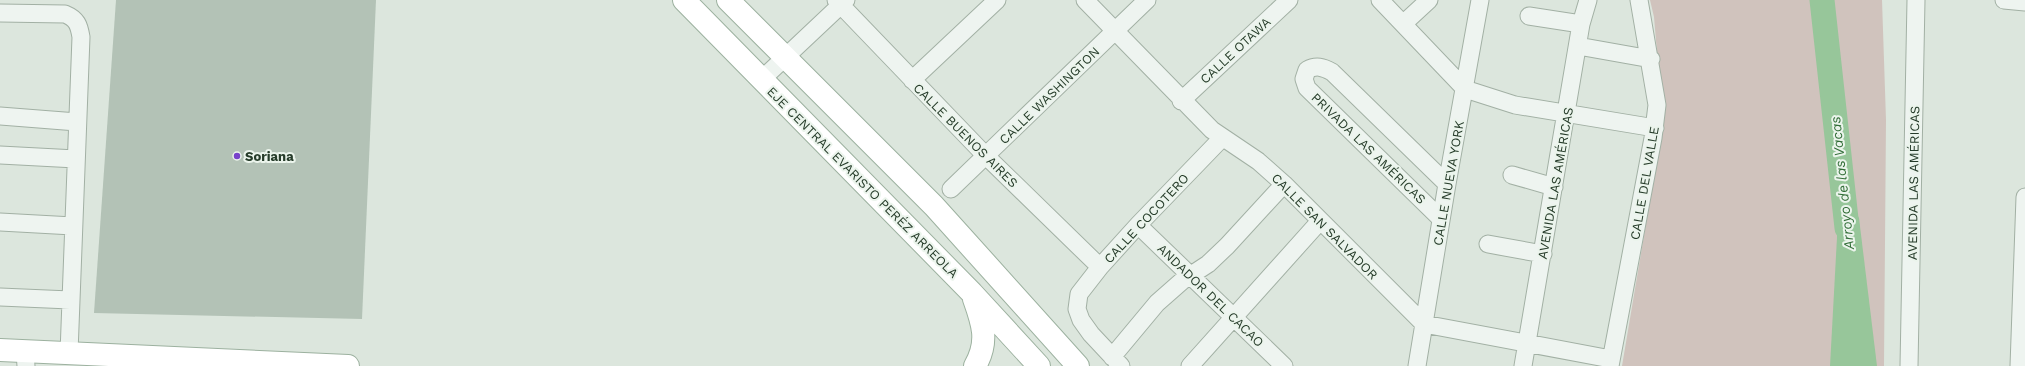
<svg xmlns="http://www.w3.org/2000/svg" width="2025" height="366" font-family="'Work Sans',sans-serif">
	<rect width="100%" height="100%" fill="#dce6dd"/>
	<!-- green -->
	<path fill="#d0c3bd" d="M1650,0H1882L1886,120L1884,366H1622L1663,123L1654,17Z"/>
	<!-- water -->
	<path fill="#97c69a" d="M1844,193L1859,218L1877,366H1830L1838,219Z"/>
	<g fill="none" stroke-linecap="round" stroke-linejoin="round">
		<!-- river -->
		<path stroke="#97c69a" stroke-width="25" d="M1822,0L1847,228"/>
	</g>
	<!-- building -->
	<path fill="#b3c2b6" d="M116,0H376L362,319L94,313Z"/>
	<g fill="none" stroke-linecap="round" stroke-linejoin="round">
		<!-- minor casing -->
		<g stroke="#a2b0a4" stroke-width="19">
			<path id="minor" d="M836,0L985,155L1100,267
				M1085,0L1212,130L1258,161L1284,184L1424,324L1611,359
				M1380,0L1465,89L1515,105L1655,128
				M2004,0L2025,2
				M0,13L65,14C77,19 79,25 81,37L69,353
				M1529,16L1581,24
				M1403,24L1429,0
				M1578,46L1651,59
				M761,80L846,0
				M912,80L997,0
				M1181,101L1289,0
				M0,116L77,122
				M0,155L76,159
				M1512,175L1554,187
				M951,189L1147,0
				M1441,219L1307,88L1304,79L1307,70C1316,65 1323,67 1332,72L1447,184
				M0,222L73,226
				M1138,225L1284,366
				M1488,244L1543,254
				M0,297L70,300
				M25,352L26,366
				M1112,357L1157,303L1182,281L1208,264L1227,246L1284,184
				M1121,366L1091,334L1081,320L1077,309L1079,294L1100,267L1138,225L1222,138
				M1190,366L1320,221
				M1417,366L1447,184L1480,0
				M1523,366L1581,24L1588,0
				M1610,366L1653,138L1657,105L1639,0
				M1909,366L1916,0
				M2019,366L2025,197"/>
		</g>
		<!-- major casing -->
		<g stroke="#9cb19f" stroke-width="24">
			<path id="major" d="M684,0L972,293L1039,366
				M728,0L934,206L1078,366
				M974,299C983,324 989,342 975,366
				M0,350L348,366"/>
		</g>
		<!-- minor -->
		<use href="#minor" stroke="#eef4f0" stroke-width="17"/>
		<!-- major -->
		<use href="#major" stroke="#fff" stroke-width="22"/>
	</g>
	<!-- markers -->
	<circle fill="#7842ca" stroke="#ebf4ec" stroke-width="1.5" cx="237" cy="156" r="4"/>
	<g text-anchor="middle" stroke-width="4" stroke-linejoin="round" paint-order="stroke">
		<!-- street labels -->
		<g font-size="13" fill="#263c2a" stroke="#ebf4ec">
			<text transform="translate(1235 50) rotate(-43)" y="5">CALLE OTAWA</text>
			<text transform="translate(1049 95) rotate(-44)" y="5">CALLE WASHINGTON</text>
			<text transform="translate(966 135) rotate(45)" y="5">CALLE BUENOS AIRES</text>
			<text transform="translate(1369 148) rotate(44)" y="5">PRIVADA LAS AMÉRICAS</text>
			<text transform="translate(863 182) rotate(45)" y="5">EJE CENTRAL EVARISTO PERÉZ ARREOLA</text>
			<text transform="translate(1448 183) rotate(-80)" y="5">CALLE NUEVA YORK</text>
			<text transform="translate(1555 183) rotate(-80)" y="5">AVENIDA LAS AMÉRICAS</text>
			<text transform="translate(1644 183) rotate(-80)" y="5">CALLE DEL VALLE</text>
			<text transform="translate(1913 183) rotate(-89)" y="5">AVENIDA LAS AMÉRICAS</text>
			<text transform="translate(1146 218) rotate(-47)" y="5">CALLE COCOTERO</text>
			<text transform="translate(1325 226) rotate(45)" y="5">CALLE SAN SALVADOR</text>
			<text transform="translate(1211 295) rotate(44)" y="5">ANDADOR DEL CACAO</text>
		</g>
		<!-- poi labels -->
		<g font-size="13" font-weight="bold" fill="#263c2a" stroke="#ebf4ec" text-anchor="start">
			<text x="245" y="161">Soriana</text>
		</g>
		<!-- water labels -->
		<g font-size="14" font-style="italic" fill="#326e38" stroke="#ebf4ec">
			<text transform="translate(1842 183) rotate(-96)" y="5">Arroyo de las Vacas</text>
		</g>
	</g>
</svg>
